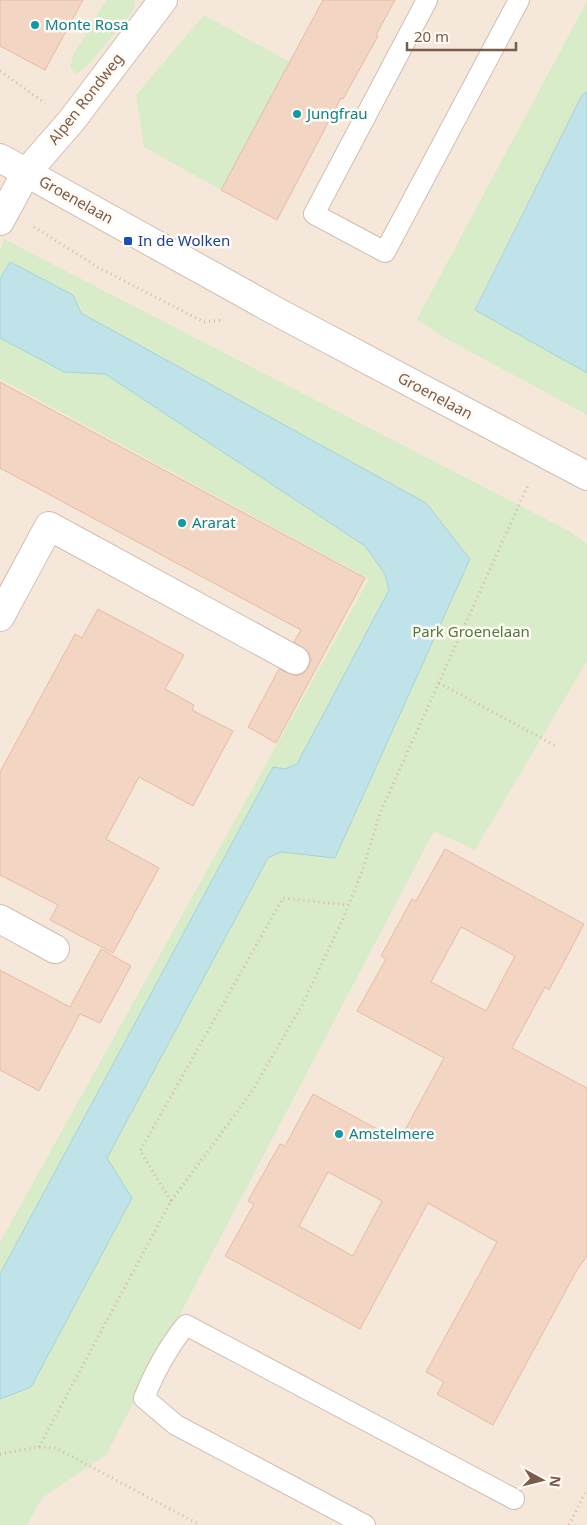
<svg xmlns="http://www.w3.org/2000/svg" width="587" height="1525" font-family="'Noto Sans',sans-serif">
	<rect width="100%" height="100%" fill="#fdf6ec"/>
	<!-- residential -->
	<path fill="#f5e8da" d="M0,0H587V1525H0Z"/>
	<!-- green -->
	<path fill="#d8ecc9" d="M106,0H135L134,10L92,61L77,74L70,68L73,55Z
		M587,1V92L582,96L475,310L587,373V415L447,339L417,319Z
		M204,15L290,62L221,190L144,147L136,95Z
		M4,239L569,531L587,544V661L475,850L434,831L106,1455L42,1498L27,1525H0V1242L369,579L0,379V250Z"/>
	<!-- water -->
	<path fill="#bfe3e8" stroke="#a5d3da" d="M587,92V373L475,310L582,95Z
		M10,262L73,295L81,313L426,503L470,559L335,858L281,852L268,858L107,1158L132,1198L31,1387L0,1399V1274L273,767L285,769L297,764L389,590L385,574L365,546L105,374L64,372L0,338V279Z"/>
	<!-- building -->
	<path fill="#f3d5c3" stroke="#e6bba3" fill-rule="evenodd" d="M0,0H83L45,70L0,46Z
		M323,0H395L376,35L378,36L343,99L341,98L277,220L221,190Z
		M0,382L365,578L276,743L248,727L279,669L296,676L303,674L308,668L311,660L309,652L294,642L301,630L0,468Z
		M98,609L184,655L165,689L194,705L192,710L233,731L193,806L139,777L106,839L159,868L113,953L50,920L58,905L0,875V772L75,634L82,638Z
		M445,849L584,924L549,990L545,987L512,1048L587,1088V1256L577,1270L493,1425L437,1394L444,1382L426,1372L497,1242L428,1203L360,1329L225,1256L254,1204L248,1201L280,1144L285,1146L313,1094L399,1141L444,1058L357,1011L386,959L381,956L412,899L416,901ZM461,927L515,956L486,1011L431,982ZM328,1172L382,1201L353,1256L299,1226Z
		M101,949L131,966L100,1023L80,1014L39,1091L0,1070V970L70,1007Z"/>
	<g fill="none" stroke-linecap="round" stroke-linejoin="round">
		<!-- service casing -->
		<g stroke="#d1beb0" stroke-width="22">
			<path id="service" d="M427,0L314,214L385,252L519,0
				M365,1525L176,1425L144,1398C155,1371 167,1348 186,1325L514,1499"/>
		</g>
		<!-- minor casing -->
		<g stroke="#d1beb0" stroke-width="30">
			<path id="minor" d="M0,221L26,173L72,120L163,0
				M0,617L49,526L295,660
				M0,919L55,949"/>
		</g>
		<!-- tertiary casing -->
		<g stroke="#d1beb0" stroke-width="30">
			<path id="tertiary" d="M0,158L283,315L587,476"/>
		</g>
		<!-- path -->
		<path stroke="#d9b8a5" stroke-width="3" stroke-dasharray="1 4" stroke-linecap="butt" d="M0,71L45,103
			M34,227L101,269L204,322L223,320
			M439,683L556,746
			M171,1201L140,1151L283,898L348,905
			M39,1447L171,1201L251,1093L302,1005L342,921L363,869L380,813L529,483
			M0,1454L39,1447L56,1448L200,1525
			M569,1525L587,1489"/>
		<!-- service -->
		<use href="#service" stroke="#fff" stroke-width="20"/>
		<!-- minor -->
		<use href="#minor" stroke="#fff" stroke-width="28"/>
		<!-- tertiary -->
		<use href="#tertiary" stroke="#fff" stroke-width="28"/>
	</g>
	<!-- markers -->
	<g fill="#0f9aa8" stroke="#fffaf3" stroke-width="2">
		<circle cx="35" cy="25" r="5"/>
		<circle cx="297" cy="114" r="5"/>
		<circle cx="182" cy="523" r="5"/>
		<circle cx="339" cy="1134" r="5"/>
	</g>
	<rect fill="#1a4fb4" stroke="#fffaf3" stroke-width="2" x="123" y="236" width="10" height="10" rx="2.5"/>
	<g text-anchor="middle" stroke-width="5" stroke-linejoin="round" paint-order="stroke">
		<!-- culture labels -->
		<g font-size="15" fill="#0d838f" stroke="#fffaf3" text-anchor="start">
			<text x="45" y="30">Monte Rosa</text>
			<text x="307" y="119">Jungfrau</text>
			<text x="192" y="528">Ararat</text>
			<text x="349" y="1139">Amstelmere</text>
		</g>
		<!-- street labels -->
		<g font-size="15" fill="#7a5c4d" stroke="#fffaf3">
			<text transform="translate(86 99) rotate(-52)" y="5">Alpen Rondweg</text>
			<text transform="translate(76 200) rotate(29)" y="5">Groenelaan</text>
			<text transform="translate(435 396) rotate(28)" y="5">Groenelaan</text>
		</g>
		<!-- transit labels -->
		<g font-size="15" fill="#164399" stroke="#fffaf3" text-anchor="start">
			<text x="138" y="246">In de Wolken</text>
		</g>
		<!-- park labels -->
		<g font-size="15" fill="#537a41" stroke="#fffaf3">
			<text x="471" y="637">Park Groenelaan</text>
		</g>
	</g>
	<!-- north arrow -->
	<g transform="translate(542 1480) rotate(97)" stroke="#fffaf3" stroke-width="4" paint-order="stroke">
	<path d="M0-4L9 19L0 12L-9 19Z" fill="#7a5c4d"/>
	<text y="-8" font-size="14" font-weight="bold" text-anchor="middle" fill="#7a5c4d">N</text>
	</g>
	<!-- scale -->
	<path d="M407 42v8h109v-8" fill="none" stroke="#7a5c4d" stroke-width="2.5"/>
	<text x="414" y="42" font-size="15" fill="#7a5c4d" stroke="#fffaf3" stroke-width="4" paint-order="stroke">20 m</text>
</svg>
